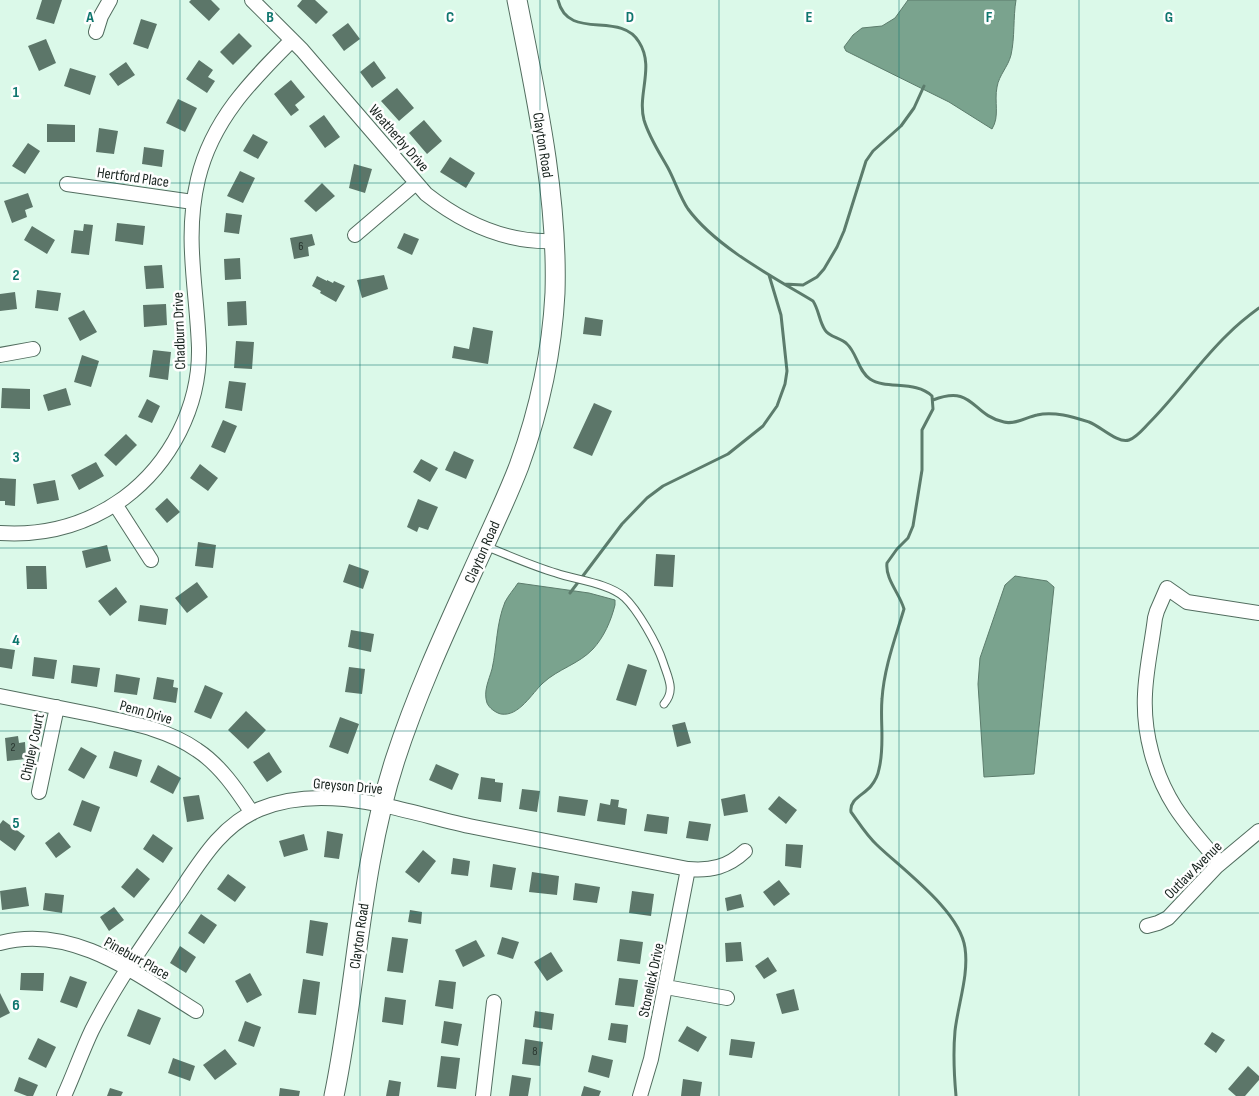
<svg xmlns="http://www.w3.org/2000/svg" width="1259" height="1096" font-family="'Sofia Sans Condensed',sans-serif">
	<rect width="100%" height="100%" fill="#dbf9e9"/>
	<!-- water -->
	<path fill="#7aa38e" stroke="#5c7c6c" d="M908,0H1016C1013,18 1015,37 1011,55C1008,67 999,75 997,87C994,102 1000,116 992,129L949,102L846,51L844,47L853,35L862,28L882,26L895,18Z
		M1015,576L1047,581L1054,587L1034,774L984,777L978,684L980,658L1005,585Z
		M518,583L589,593L615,600V605C611,621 604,637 593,649C579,664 558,669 543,683C532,693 519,717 501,714C496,713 489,708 487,703C483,691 489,680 492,669C497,647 496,624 505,602C508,596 514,589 518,583Z"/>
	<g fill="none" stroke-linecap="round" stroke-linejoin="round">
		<!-- stream -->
		<path stroke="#5c7c6c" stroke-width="3" d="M558,0C568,42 620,10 639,42C655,67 637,94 644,120C649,137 659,152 668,168C675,181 680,197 688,209C716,247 773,277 813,301C819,310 819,321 825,330C829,337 841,338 847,344C857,353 858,371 870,379C886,390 916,380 932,396L933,409L922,430V470L913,526L908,538L897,549L887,563C885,579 900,594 904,609C895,639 884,668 882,699C880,722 885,746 879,769C878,775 875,781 871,786C864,795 849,799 851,812C859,823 867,836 877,845C903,870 960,911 965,948C969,975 958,1004 955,1031C953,1053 954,1074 956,1096
			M784,284L803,285L817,277L824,269L837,247L844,231L866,161L873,151L901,126L914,108L924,86
			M933,400C974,384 971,415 1004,422C1014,425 1027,417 1037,415C1054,411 1073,417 1089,422C1100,426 1118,444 1129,440C1137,437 1143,429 1149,423C1177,395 1199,362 1227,335C1237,325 1248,316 1259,308
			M570,593L622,524L647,498L663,486L728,454L763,426L777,406L785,384L787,371L781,315L769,275"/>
	</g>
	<!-- building -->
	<path fill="#5c7669" d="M42,0H62L54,24L36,19Z
		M191,0H211L220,9L209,21L189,2Z
		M302,0H315L328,12L316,24L297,6Z
		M141,19L157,24L148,49L133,44Z
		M348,23L360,39L344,51L332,35Z
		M239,33L252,46L233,65L220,52Z
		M46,39L56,63L39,71L28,46Z
		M199,60L213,70L208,77L215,81L207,93L186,79Z
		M374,61L386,78L372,88L360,72Z
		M126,62L135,75L118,86L109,74Z
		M70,68L96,76L90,95L64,86Z
		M291,80L305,97L295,105L299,110L291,116L274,94Z
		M397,88L414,108L399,121L381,101Z
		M178,99L197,108L185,132L166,123Z
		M324,115L340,137L325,148L309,126Z
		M424,120L442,141L427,154L409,133Z
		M47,124L75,125V142H47Z
		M99,128L118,131L114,154L96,152Z
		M253,134L268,142L258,159L243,151Z
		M28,143L40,151L25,174L12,166Z
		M144,147L164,150L162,167L142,164Z
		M450,157L475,173L466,188L440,172Z
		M354,164L372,169L365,193L349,188Z
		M240,171L255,178L243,203L227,196Z
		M322,183L335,196L316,212L304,201Z
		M28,193L33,207L25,210L27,217L12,223L4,201Z
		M226,213L242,215L239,234L224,232Z
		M117,223L145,226L143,245L115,241Z
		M84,224L93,225L89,255L71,253L74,230L83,231Z
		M32,226L55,240L47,254L24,240Z
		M404,233L419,239L412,255L397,248Z
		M312,234L315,245L308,247L309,256L294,259L290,238Z
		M240,258L241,279L225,280L224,259Z
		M162,265L164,288L146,289L144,266Z
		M384,275L388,289L362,298L357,280Z
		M317,276L327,281V280L333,283L334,281L345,286L336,302L320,293L321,291L312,286Z
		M37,290L61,293L58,311L35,308Z
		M15,292L17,309L0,311V294Z
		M246,301L247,325L228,326L227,302Z
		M166,304L167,325L144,327L143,305Z
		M84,310L97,332L80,341L68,318Z
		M585,317L603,320L601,336L583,334Z
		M473,327L493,331L488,364L452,358L454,346L469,349Z
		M236,341L254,342L252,369L234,368Z
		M153,350L171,352L168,380L149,377Z
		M82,355L99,361L91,387L74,382Z
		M229,381L246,383L242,411L225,408Z
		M2,388L30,389V409L1,408Z
		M66,388L71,405L48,411L43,395Z
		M147,399L160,406L152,423L138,417Z
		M594,403L612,411L592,456L573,448Z
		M223,420L237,426L225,453L211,447Z
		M126,434L137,445L116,466L104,455Z
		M454,451L474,460L466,479L445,470Z
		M421,459L438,468L430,482L413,472Z
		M96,462L104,476L79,490L71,475Z
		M200,464L218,478L208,491L190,478Z
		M0,478L16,479L15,506L5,505V501H0Z
		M55,480L59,500L37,504L33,484Z
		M167,498L180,512L167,523L155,509Z
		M418,499L438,507L428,530L419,527L417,532L407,527Z
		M198,542L216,545L213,568L195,566Z
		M107,545L111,561L86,568L82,551Z
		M656,554L675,555L673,587L654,586Z
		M349,564L369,571L363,589L343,582Z
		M26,566H46L47,589H27Z
		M197,582L208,597L187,613L175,598Z
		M116,587L127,602L110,616L98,601Z
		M140,605L168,609L166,625L138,621Z
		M351,630L374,634L371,652L348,647Z
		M0,648L15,650L12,669L0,667Z
		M34,657L57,660L54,679L32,676Z
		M628,664L647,670L636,706L616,700Z
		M73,665L100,668L97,687L71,683Z
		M349,667L365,669L362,694L345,692Z
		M116,674L140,678L137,695L114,692Z
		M157,677L174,680L173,687L178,688L176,703L153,699Z
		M205,685L223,693L211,719L194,712Z
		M246,711L266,730L248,749L228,730Z
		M340,717L359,724L348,754L329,747Z
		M685,722L691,743L677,747L672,725Z
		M18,736L19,743L25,742L26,759L7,761L5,738Z
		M81,747L97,756L84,779L68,770Z
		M114,751L142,760L137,777L109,768Z
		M269,752L282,772L267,782L253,762Z
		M436,764L459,774L452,790L429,780Z
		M158,765L181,778L173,794L150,782Z
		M481,777L495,779V782L503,783L501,802L478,799Z
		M522,789L540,791L537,812L519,809Z
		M745,794L748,812L724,816L721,799Z
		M199,795L204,819L187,822L183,797Z
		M559,796L588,800L585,816L557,812Z
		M779,796L797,810L786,824L768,809Z
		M611,799L619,800L618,807L627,809L625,825L597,821L600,803L610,805Z
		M82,800L100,807L91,832L73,825Z
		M647,814L669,817L667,834L644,831Z
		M3,820L25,836L15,851L0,840V824Z
		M689,821L711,824L708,841L686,838Z
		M327,831L343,834L339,859L324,857Z
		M59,832L71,847L56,858L45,843Z
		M153,834L173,848L163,863L143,849Z
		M304,834L308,850L284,857L279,841Z
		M786,844L803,845L801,868L785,866Z
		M423,850L436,861L419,883L405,872Z
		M453,858L470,861L468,876L451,874Z
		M493,864L516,868L512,890L490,887Z
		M137,868L150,879L134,898L121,887Z
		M532,872L559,876L557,895L529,892Z
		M228,874L246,887L235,902L217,889Z
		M779,880L790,894L774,906L763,892Z
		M575,883L600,887L597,903L573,900Z
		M26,887L29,906L2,910L0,891Z
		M632,891L654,894L651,916L629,913Z
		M45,893L64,895L62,913L43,910Z
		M741,894L744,907L727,911L725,898Z
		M114,907L124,920L109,931L100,917Z
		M410,910L422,912L421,924L408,922Z
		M201,914L217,925L204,944L188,933Z
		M310,920L328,923L323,956L306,953Z
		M392,937L408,939L403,973L387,971Z
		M502,937L519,942L513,959L497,954Z
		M620,939L643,942L640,964L617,961Z
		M476,940L485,956L463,967L455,950Z
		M741,942L743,961L726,962L725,943Z
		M180,946L196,957L186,973L170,963Z
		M551,952L563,971L547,981L534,962Z
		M768,957L777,971L764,979L755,966Z
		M21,973H44L43,991L20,990Z
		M250,973L262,995L247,1003L235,981Z
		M70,976L87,982L77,1008L60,1002Z
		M619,978L638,980L634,1007L615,1005Z
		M303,979L320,982L316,1015L298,1013Z
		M439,980L456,982L453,1009L435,1006Z
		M794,989L799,1010L782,1014L776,994Z
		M0,993L10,1013L0,1018Z
		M385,997L406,1000L403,1025L382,1022Z
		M138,1009L161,1018L150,1045L127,1036Z
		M535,1011L554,1014L552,1030L533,1027Z
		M245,1021L261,1027L254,1047L238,1041Z
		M444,1021L462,1024L458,1046L441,1043Z
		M611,1023L628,1025L626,1043L608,1040Z
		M687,1026L707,1037L698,1052L678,1041Z
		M1212,1032L1225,1040L1216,1053L1204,1044Z
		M38,1038L56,1047L46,1068L28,1059Z
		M525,1039L543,1042L540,1066L522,1064Z
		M731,1039L755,1042L752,1058L729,1055Z
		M225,1049L237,1064L215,1080L203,1065Z
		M592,1055L613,1060L609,1078L588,1072Z
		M441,1056L460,1058L456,1089L437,1087Z
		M173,1058L195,1066L190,1081L168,1073Z
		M1248,1066L1259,1076V1080L1245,1096H1236L1228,1089Z
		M512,1075L531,1078L528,1096H509Z
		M19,1077L38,1085L33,1096H27L14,1091Z
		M683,1079L702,1082L700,1096H681Z
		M389,1080L401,1082L399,1096H386Z
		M584,1086L601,1091L599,1096H581Z
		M110,1088L123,1092L121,1096H107Z
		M280,1088L300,1091L299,1096H279Z"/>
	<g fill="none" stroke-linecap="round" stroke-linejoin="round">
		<!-- lane casing -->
		<g stroke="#526d5f" stroke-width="9">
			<path id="lane" d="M485,546C508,555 532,566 556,573C576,580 608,583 624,597C638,610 657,644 663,662C668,678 676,690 664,704"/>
		</g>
		<!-- street casing -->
		<g stroke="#526d5f" stroke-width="16">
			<path id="street" d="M252,0L302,50L426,194C463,223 506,243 554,241
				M96,32L101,16L110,0
				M67,184L193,202
				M355,235L416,183
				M0,355L33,349
				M115,504L151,560
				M0,533C45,536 88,524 124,498C171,463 200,406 199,348C197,289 184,238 198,179C212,120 251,81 292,40
				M0,696C30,702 60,708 90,714C126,722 166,728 197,750C220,765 237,790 252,813
				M39,792L57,707
				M1220,863C1204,845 1188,827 1175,807C1154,774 1143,732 1145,694C1146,669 1152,643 1155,618L1157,611L1167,588L1187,602L1259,613
				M1147,926L1158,923L1168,918L1217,866L1259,831
				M0,943C72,923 138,975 196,1011
				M666,987L727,998
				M64,1096C74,1074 82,1051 92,1030C116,983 147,939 177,896C200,862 221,825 260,809C328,781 407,813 474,827C546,841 617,855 688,869C711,871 728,867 745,851
				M483,1096L494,1002
				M640,1096L651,1059L688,869"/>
		</g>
		<!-- secondary casing -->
		<g stroke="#526d5f" stroke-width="21">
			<path id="secondary" d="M334,1096C357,985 360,868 395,760C419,686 453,615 485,544C497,518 509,492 519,466C539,411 552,352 555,293C558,195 536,96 517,0"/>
		</g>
		<!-- lane -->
		<use href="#lane" stroke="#fff" stroke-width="7"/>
		<!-- street -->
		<use href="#street" stroke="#fff" stroke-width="14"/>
		<!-- secondary -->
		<use href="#secondary" stroke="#fff" stroke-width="19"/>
	</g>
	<!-- grid -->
	<path fill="none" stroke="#0f766e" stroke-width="1" stroke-opacity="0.55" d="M180,0V1096M360,0V1096M540,0V1096M719,0V1096M899,0V1096M1079,0V1096M0,183H1259M0,365H1259M0,548H1259M0,731H1259M0,913H1259"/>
	<g text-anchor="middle" stroke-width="5" stroke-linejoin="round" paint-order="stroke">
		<!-- number labels -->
		<g font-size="12" fill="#28362f">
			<text x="301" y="250">6</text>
			<text x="13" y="751">2</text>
			<text x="535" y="1055">8</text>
		</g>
		<!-- street labels -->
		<g font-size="15" fill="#16211c" stroke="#fefefe">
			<text transform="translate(399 138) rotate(49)" y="5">Weatherby Drive</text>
			<text transform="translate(543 145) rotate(81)" y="5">Clayton Road</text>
			<text transform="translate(133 177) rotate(8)" y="5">Hertford Place</text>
			<text transform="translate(179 331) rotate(-92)" y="5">Chadburn Drive</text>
			<text transform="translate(482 552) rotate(-66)" y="5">Clayton Road</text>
			<text transform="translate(146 712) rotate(16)" y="5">Penn Drive</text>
			<text transform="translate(32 747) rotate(-78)" y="5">Chipley Court</text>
			<text transform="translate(348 786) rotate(5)" y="5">Greyson Drive</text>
			<text transform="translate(1193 870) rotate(-45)" y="5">Outlaw Avenue</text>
			<text transform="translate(359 936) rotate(-82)" y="5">Clayton Road</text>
			<text transform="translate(137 958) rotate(29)" y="5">Pineburr Place</text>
			<text transform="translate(651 980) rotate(-78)" y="5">Stonelick Drive</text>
		</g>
	</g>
	<g font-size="16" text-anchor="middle" font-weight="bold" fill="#0f766e" stroke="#fefefe" stroke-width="5" stroke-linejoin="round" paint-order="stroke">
		<text x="90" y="22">A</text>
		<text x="270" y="22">B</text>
		<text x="450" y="22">C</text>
		<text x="630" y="22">D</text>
		<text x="809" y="22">E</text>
		<text x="989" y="22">F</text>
		<text x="1169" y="22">G</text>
		<text x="16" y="97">1</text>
		<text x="16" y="280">2</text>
		<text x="16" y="462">3</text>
		<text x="16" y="645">4</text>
		<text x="16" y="828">5</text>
		<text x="16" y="1010">6</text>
	</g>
</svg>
